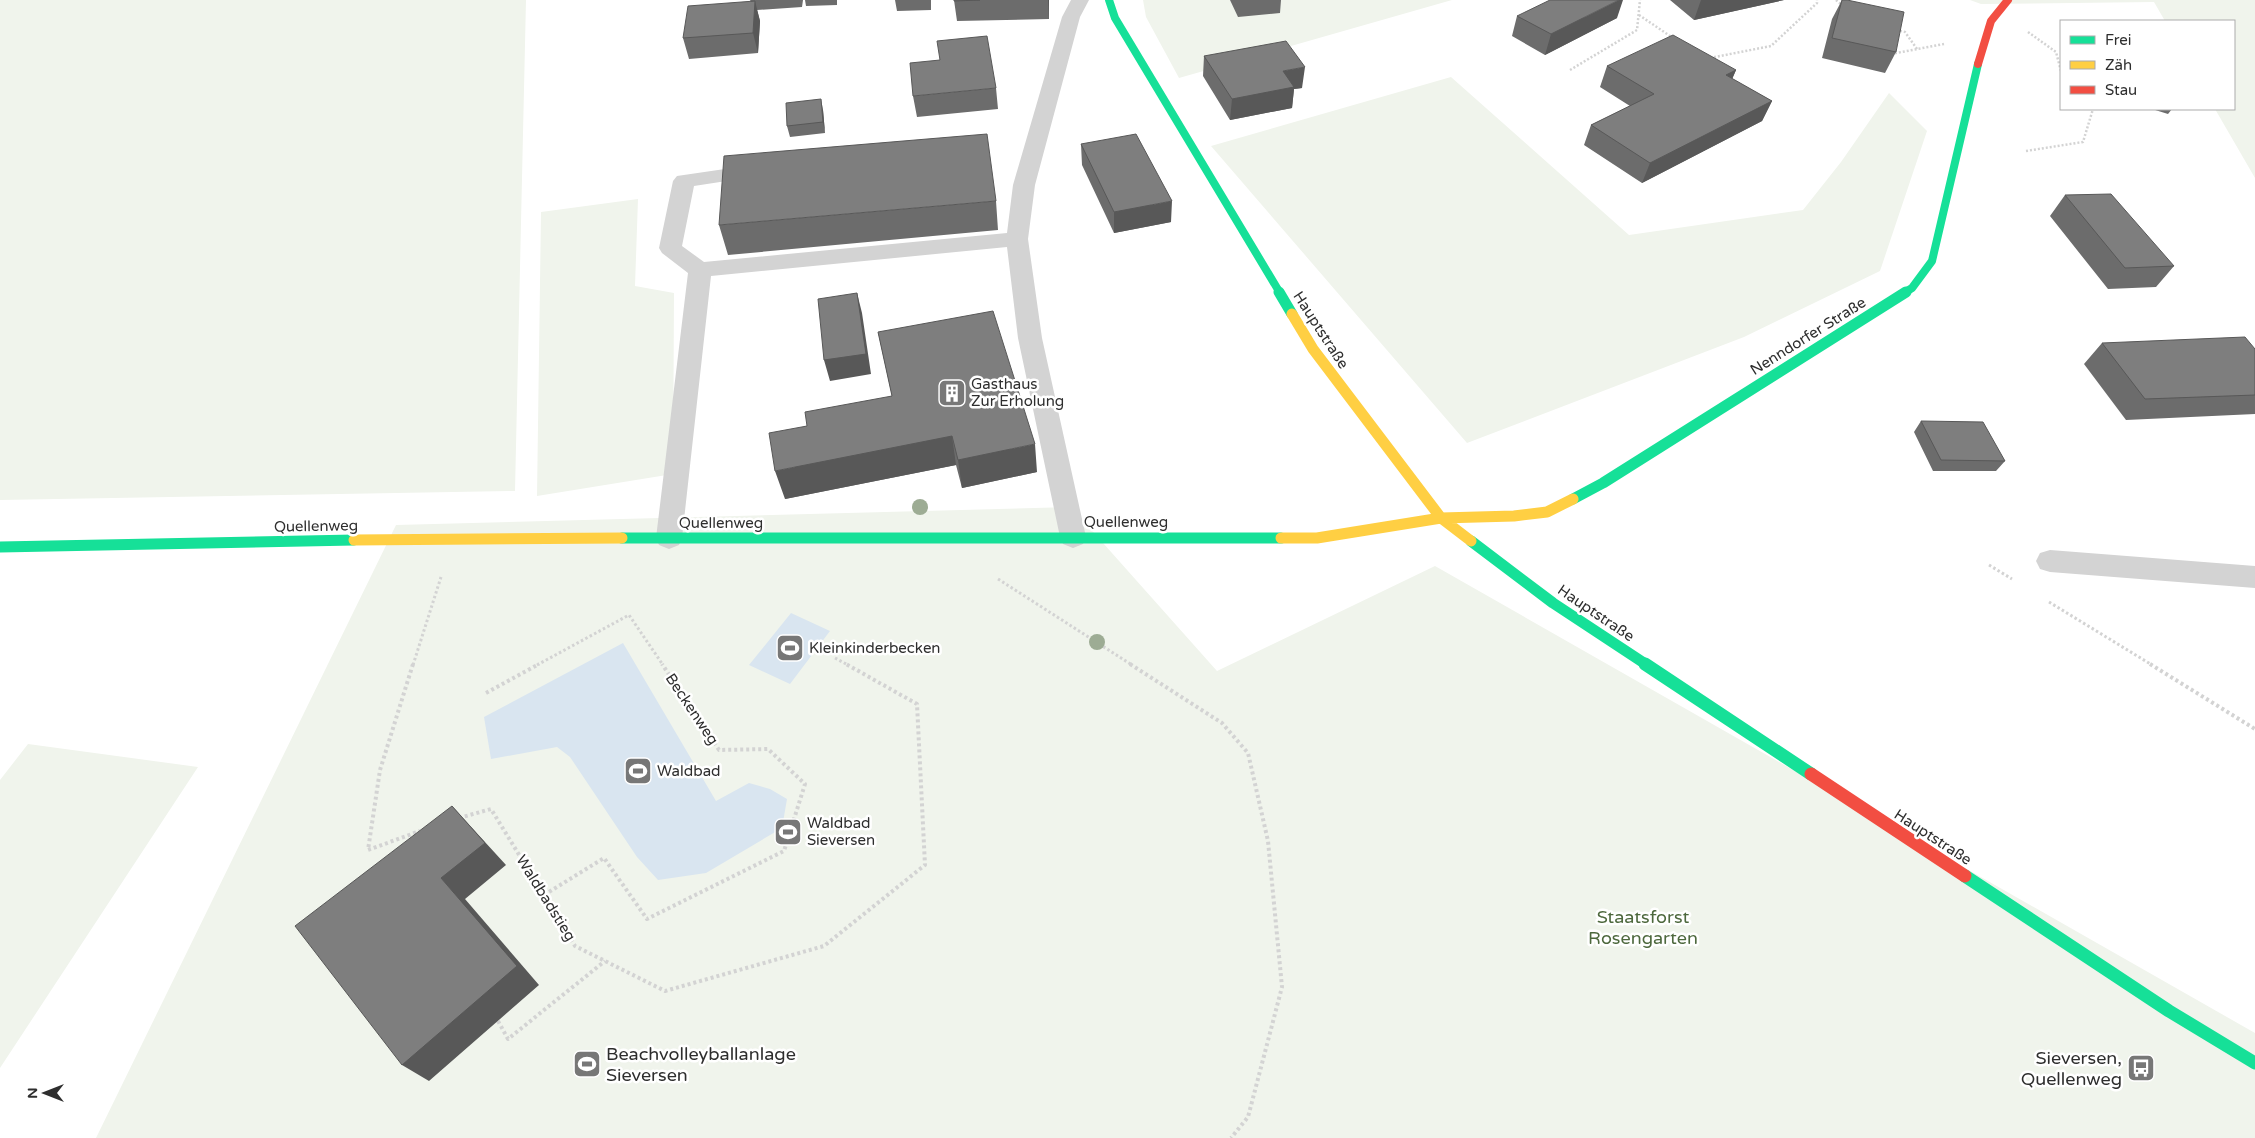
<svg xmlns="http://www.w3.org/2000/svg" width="2255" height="1138" font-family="'Varela Round',sans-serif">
	<rect width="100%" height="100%" fill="#fff"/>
	<!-- green -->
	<path fill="#f0f4ec" d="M0,0H526L515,491L0,500Z
		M1143,0H1452L1179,78L1146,17Z
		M1970,0H2255V178L2215,109H2234V21H2165L2154,2L1981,4Z
		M1451,77L1629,235L1803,210L1841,162L1889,93L1927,131L1880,271L1744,337L1467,443L1211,146Z
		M638,199L635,286L674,293L673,474L537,496L541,212Z
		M1071,507L1217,671L1435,566L2255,1033V1138H96L396,525Z
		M28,744L198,767L0,1068V780Z"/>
	<!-- water -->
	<path fill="#d9e5f0" d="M791,613L830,631L790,684L749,665Z
		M623,643L716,801L749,783L770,789L787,799L782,828L706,873L658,880L637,857L570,757L557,747L491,759L484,717Z"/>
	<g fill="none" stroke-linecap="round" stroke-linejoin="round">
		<!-- path-far2 -->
		<path stroke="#d3d3d3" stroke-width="2.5" stroke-dasharray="2 2" stroke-linecap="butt" d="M1836,0L1842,5
			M1639,15L1673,38
			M1896,30L1905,32L1917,49
			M2028,32L2056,52L2061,71
			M1891,54L1944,44
			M1710,58L1771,46L1817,3V0
			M1570,70L1637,30L1640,0
			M2026,151L2083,142L2093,109"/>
		<!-- path-far1 -->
		<path stroke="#d3d3d3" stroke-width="3" stroke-dasharray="2.5 2.5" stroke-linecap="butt" d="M1989,565L2012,579
			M998,579L1132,665
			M2049,602L2152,665
			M835,658L848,665
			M413,665L441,577
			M537,665L629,615L663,665"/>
		<!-- path -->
		<path stroke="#d3d3d3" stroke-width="4" stroke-dasharray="3 3" stroke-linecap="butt" d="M413,664L380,770L368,850L420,831
			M1130,664L1222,723L1248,753L1268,841L1282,987L1248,1117L1231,1138
			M2150,664L2255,729
			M486,693L539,664
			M459,818L491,809L575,946L665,991L824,946L925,865L917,704L846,664
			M544,895L604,858L647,919L784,851L805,784L768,749L719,750L662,664
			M498,1021L508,1039L605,961"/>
		<!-- lane -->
		<path fill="#d3d3d3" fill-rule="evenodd" d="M1071,0H1089L1080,17L1035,185L1028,239L1042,338L1086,537L1083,544L1073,548L1063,544L1060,537L1018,338L1007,247L711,276L682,538L679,545L669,549L659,545L656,538L688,273L662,253L659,248L673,181L677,176L759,164L766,166L769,170L766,174L759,176L694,186L682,246L704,262L1007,233L1013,185L1062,17Z
			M2050,550L2255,566V588L2050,572L2040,569L2036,561L2040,553Z"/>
		<!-- fast-far2 -->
		<path stroke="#16e098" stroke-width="8" d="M1109,0L1115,18L1280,293
			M1904,293L1912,288L1932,261L1978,64"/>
		<!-- fast-far1 -->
		<path stroke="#16e098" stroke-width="11" d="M1279,292L1292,314
			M1573,499L1603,483L1906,292
			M622,538H1281
			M1471,541L1553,603L1647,665
			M0,547L354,540"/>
		<!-- fast -->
		<path stroke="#16e098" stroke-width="13" d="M1645,664L1811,774
			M1965,876L2169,1011L2255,1063"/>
		<!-- slow -->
		<path stroke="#ffcf43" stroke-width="11" d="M1292,314L1313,349L1441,518L1471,541
			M1281,538H1317L1441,518L1514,516L1547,512L1573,499
			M354,540L622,538"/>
		<!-- jam-far1 -->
		<path stroke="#f24e42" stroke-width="8" d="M1978,64L1991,21L2008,0"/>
		<!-- jam -->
		<path stroke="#f24e42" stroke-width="13" d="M1811,774L1965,876"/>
	</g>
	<!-- trees -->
	<g fill="#9dac94">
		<circle cx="920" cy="507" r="8"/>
		<circle cx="1097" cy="642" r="8"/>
	</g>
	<!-- wall -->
	<path fill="#6c6c6c" d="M750,0H803L802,7L757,10L760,21L758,53L689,59L683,38L751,2Z
		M805,0H837V5L806,6Z
		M895,0H931V10L897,11Z
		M954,0H1049V19L957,21Z
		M1230,0H1281L1280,13L1238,17Z
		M1670,0H1784L1694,20Z
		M1842,0L1896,52L1885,73L1822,58L1832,19Z
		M1517,16L1617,18L1545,55L1512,36Z
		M1204,56L1302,88L1294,89L1292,108L1230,120L1203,76Z
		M1607,66L1736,70L1732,79L1772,101L1762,121L1642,183L1584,145L1591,125L1630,106L1600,87Z
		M996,88L998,109L917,117L913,96Z
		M2152,109H2172L2168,114Z
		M823,110L825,133L790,137L787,126Z
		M1081,144L1171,222L1114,233L1082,165Z
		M2065,195L2174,266L2156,287L2108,289L2050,216Z
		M996,201L998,230L728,255L719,225Z
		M878,332L1037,472L962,488L956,465L785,499L807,426L892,396Z
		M2102,343L2255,349V414L2126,420L2084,364Z
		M1921,421L2005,461L1996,471H1933L1914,432Z"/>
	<!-- shaded-wall -->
	<path fill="#585858" d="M1048,0H1049V19Z
		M1619,0H1623L1617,18L1545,55L1551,34Z
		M1701,0H1784L1694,20Z
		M755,1L760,21L758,53L753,33Z
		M1305,67L1302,88L1294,89L1292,108L1230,120L1232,99L1283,71Z
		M1736,70L1727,91L1726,75Z
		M821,99L823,110L825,133L823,122Z
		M1772,101L1762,121L1642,183L1650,163Z
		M1172,201L1171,222L1114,233V212Z
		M857,293L862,313L871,374L830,381L824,360Z
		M952,436L956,465L785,499L775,471Z
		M1035,444L1037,472L962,488L958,460Z
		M452,806L506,865L465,899L539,985L429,1081L402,1065L441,878Z"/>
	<!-- building -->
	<path fill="#7e7e7e" stroke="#585858" d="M954,0H980L954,1Z
		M1550,0H1619L1551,34L1517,16Z
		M1842,0H1847L1904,12L1896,52L1832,38Z
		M755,1L753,33L683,38L688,6Z
		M1673,35L1736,70L1726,75L1772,101L1650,163L1591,125L1654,94L1607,66Z
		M987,36L996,88L913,96L910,63L940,60L937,41Z
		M1286,41L1305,67L1283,71L1294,87L1232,99L1204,56Z
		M821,99L823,122L787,126L786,103Z
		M987,134L996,201L719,225L724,156Z
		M1136,134L1172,201L1114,212L1081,144Z
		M2111,194L2174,266L2125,268L2065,195Z
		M857,293L866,354L824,360L818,299Z
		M993,311L1035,444L958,460L952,436L775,471L769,433L807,426L805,412L892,396L878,332Z
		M2245,337L2255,349V395L2145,399L2102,343Z
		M1921,421L1983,422L2005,461L1941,460Z
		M452,806L485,843L441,878L517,966L402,1065L295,926Z"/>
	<!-- icons -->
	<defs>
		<g id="building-square" transform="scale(1.4375)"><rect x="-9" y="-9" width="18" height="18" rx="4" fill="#777" stroke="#fff"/><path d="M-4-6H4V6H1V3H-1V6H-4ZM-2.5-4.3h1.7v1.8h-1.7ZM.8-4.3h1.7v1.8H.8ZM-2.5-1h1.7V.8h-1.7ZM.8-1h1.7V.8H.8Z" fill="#fff"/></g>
		<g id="stadium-square" transform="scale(1.4375)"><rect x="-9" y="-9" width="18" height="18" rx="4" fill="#777" stroke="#fff"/><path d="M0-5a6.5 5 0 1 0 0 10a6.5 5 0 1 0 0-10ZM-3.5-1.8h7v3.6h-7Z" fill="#fff"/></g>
		<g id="bus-square" transform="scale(1.4375)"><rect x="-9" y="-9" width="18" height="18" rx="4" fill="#777" stroke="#fff"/><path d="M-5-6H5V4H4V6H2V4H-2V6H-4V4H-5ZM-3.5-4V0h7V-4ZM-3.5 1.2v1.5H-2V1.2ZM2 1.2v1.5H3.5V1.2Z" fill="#fff"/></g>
	</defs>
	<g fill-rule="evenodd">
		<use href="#building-square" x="952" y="393"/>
		<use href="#stadium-square" x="790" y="648"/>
		<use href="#stadium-square" x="638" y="771"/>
		<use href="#stadium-square" x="788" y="832"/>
		<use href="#stadium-square" x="587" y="1064"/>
		<use href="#bus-square" x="2141" y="1068"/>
	</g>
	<g text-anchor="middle" stroke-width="5" stroke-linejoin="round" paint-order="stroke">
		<!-- street labels -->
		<g font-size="15" fill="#2e2e2e" stroke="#fff">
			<text transform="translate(1321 330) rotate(57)" y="5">Hauptstraße</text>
			<text transform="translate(1808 336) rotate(-32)" y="5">Nenndorfer Straße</text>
			<text x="1126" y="527">Quellenweg</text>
			<text x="721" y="528">Quellenweg</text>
			<text transform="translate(316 526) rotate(-1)" y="5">Quellenweg</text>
			<text transform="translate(1596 613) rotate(34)" y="5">Hauptstraße</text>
			<text transform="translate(692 709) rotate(56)" y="5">Beckenweg</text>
			<text transform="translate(1933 837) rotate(33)" y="5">Hauptstraße</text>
			<text transform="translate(546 898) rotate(58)" y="5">Waldbadstieg</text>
		</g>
		<!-- poi labels -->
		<g font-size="15" fill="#2e2e2e" stroke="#fff" text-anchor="start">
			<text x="971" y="389">Gasthaus<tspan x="971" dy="17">Zur Erholung</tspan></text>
			<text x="809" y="653">Kleinkinderbecken</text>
			<text x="657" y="776">Waldbad</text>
			<text x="807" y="828">Waldbad<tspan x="807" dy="17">Sieversen</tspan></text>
		</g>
		<!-- near-park labels -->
		<g font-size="18" fill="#4d683d" stroke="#fff">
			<text x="1643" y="923">Staatsforst<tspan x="1643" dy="21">Rosengarten</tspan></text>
		</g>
		<!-- near-poi labels -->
		<g font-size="18" fill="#2e2e2e" stroke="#fff" text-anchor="start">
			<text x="606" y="1060">Beachvolleyballanlage<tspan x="606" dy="21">Sieversen</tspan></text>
			<text x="2122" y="1064" text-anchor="end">Sieversen,<tspan x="2122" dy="21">Quellenweg</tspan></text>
		</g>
	</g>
	<!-- legend -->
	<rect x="2060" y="20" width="175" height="90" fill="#ffffff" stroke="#ababab"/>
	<rect x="2070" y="36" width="25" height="8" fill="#16e098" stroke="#ababab"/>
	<text x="2105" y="45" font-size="15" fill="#2e2e2e">Frei</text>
	<rect x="2070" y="61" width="25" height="8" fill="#ffcf43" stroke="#ababab"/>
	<text x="2105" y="70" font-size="15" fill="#2e2e2e">Zäh</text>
	<rect x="2070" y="86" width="25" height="8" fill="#f24e42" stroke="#ababab"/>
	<text x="2105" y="95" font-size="15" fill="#2e2e2e">Stau</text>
	<!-- north arrow -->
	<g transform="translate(45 1093) rotate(270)" stroke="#ffffff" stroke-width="4" paint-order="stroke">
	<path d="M0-4L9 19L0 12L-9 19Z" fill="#2e2e2e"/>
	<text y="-8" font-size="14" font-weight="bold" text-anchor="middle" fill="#2e2e2e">N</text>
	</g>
</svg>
